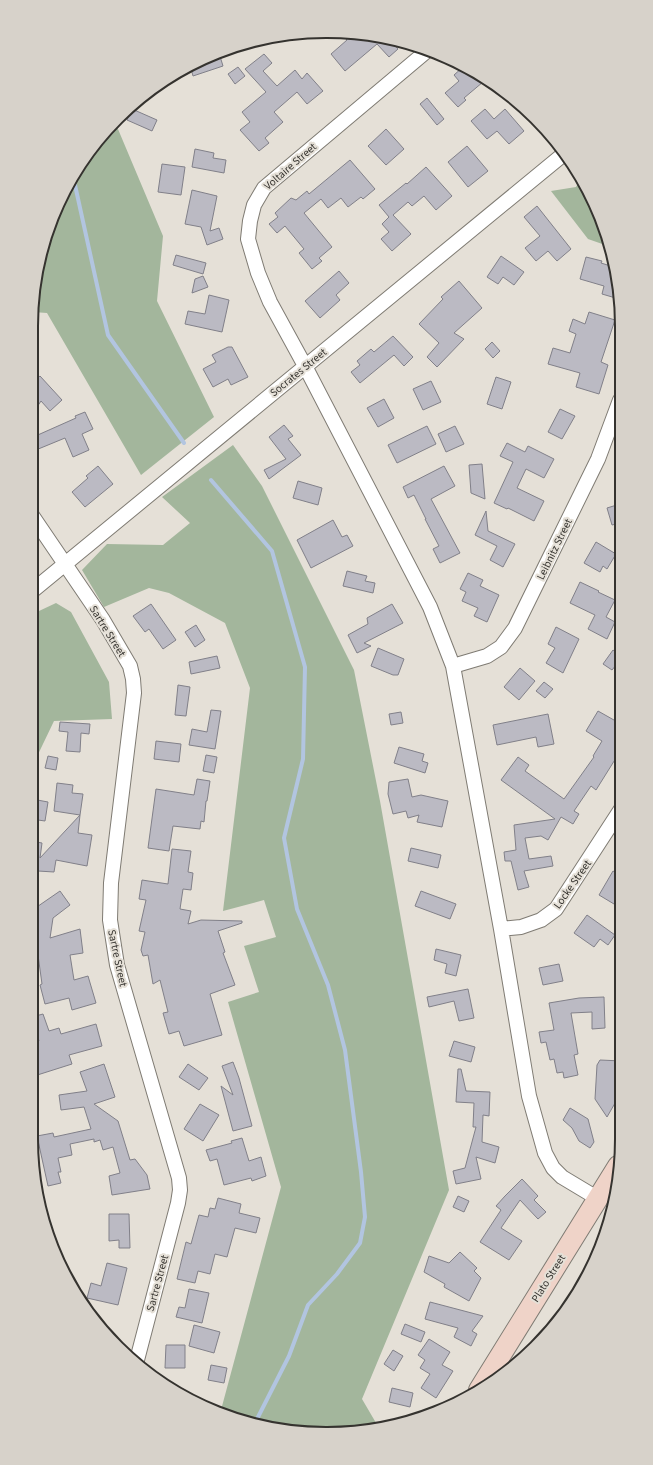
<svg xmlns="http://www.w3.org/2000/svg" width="653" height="1465" font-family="'Source Sans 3',sans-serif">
	<rect width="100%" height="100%" fill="#e5e0d7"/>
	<!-- green -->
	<path fill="#a3b69c" d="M115,122L163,236L157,301L214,417L141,475L47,313L33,312L47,231L71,179L104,131Z
		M580,180L599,213L608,246L588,239L551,191L576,187Z
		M233,445L262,486L354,670L380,801L449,1190L362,1399L379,1428L365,1431L269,1428L221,1410L281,1187L228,1002L259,992L244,946L276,937L264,900L223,911L250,688L225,623L169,593L149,588L104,607L82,570L107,544L163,545L190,523L162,497Z
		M56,603L71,612L109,682L112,719L54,721L31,769V618L39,611Z"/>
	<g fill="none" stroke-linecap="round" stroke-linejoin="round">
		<!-- stream -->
		<path stroke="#b2c5e0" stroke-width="4" d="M73,176L108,335L184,443
			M211,480L272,551L305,667L303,759L284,838L297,909L328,985L345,1050L361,1172L365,1217L360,1243L337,1274L308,1305L289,1356L255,1423"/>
	</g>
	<!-- building -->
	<path fill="#bbbac3" stroke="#818089" d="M341,33L365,34L389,39L398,49L389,57L377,44L345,71L331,54L347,40Z
		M219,53L223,66L193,76L190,65L196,61Z
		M264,54L272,63L263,71L277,86L295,70L302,79L307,73L323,91L307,104L297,92L274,112L283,122L265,138L269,143L259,151L240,130L250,122L242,112L266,92L245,69Z
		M238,67L245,76L235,84L228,74Z
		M463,67L474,73L483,82L464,98L466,100L458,107L445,93L459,81L454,75Z
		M427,98L444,119L437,125L420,104Z
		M132,109L157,120L152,131L127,120Z
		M485,109L494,119L505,109L524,131L509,144L497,131L487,139L471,121Z
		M386,129L404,149L386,165L368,146Z
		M467,146L488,171L468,187L448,162Z
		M195,149L214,153L213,158L226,160L224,173L192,167Z
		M350,160L375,189L363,199L361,197L348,207L341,198L328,208L321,199L304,213L332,247L319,258L322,261L312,269L299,253L304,249L285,226L277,233L269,224L278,217L275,213L291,198L296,200L307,191L309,194Z
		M162,164L185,167L181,195L158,192Z
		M426,167L452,196L436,210L424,196L412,206L408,202L393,215L411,234L392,251L381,239L389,232L382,224L389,217L379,205L406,183L407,184Z
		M192,190L217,196L210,231L219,228L223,239L207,245L201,227L185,224Z
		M537,206L571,249L557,261L548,251L536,261L525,248L540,236L524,217Z
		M176,255L206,263L203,274L173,265Z
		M501,256L524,272L514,285L503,277L498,284L487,277Z
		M586,257L602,261L601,263L614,267L619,288V299L602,294L604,286L580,279Z
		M339,271L349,283L336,295L340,300L320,318L305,301Z
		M203,276L208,287L192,293L195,279Z
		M459,281L482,308L454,333L464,339L437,367L427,357L439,343L419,324L443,299L441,297Z
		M209,295L229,300L222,332L185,324L188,311L205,314Z
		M589,312L615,320L601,362L608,365L599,394L576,387L580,373L548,364L553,348L570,353L576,334L569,331L573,319L585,324Z
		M393,336L413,357L404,366L394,355L360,383L351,372L360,365L357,361L371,349L374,352Z
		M492,342L500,351L493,358L485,349Z
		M228,347H232L248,377L231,385L228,379L213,387L203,369L216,362L212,355Z
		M40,376L62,400L50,411L41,401L37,407L31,400V384Z
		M496,377L511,382L502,409L487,404Z
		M431,381L441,402L423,410L413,389Z
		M384,399L394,418L378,427L367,408Z
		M560,409L575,416L562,439L548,432Z
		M85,412L93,429L82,434L89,450L73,457L65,438L31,452V438L76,418L75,416Z
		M284,425L293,436L288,439L301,455L269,479L264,470L286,459L269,437Z
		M427,426L436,444L397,463L388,445Z
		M455,426L464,444L446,452L438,434Z
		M507,443L525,452L528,446L554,459L544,478L526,469L517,488L544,501L534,521L508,508L507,509L494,503L513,462L500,456Z
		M482,464L485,499L471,493L469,465Z
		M98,466L113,484L85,507L72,492L88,478L86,476Z
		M444,466L455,486L431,499L460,553L440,563L433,549L439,546L425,519H426L414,495L408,498L403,487Z
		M298,481L322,488L318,505L293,498Z
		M620,504V523L612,525L607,508Z
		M486,511L488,531L515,544L503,567L490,560L497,546L475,535Z
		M333,520L342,537L347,535L353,546L311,568L297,540Z
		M596,542L616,554L607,569L603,566L600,572L584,563Z
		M347,571L367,576L365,581L375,583L373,593L343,586Z
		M468,573L483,580L480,586L499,595L487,622L474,616L478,608L462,601L466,592L460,589Z
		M580,582L599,591L598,592L615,600L606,617L615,622L607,639L588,629L595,615L570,603Z
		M151,604L176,640L163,649L149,629L145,632L133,616Z
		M392,604L403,623L364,643L371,646L357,653L348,635L368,624L367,618Z
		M196,625L205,640L195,647L185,632Z
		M556,627L579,639L563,673L546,663L555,648L548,644Z
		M378,648L404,659L398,675H393L371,666Z
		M613,650L621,656V659L612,670L603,664Z
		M217,656L220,668L191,674L189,662Z
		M520,668L535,681L519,700L504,687Z
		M544,682L553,689L545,698L536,691Z
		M178,685L190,687L186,716L175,715Z
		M211,710L221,711L215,749L189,745L192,729L207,732Z
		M598,711L621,724V750L596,790L591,786L574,811L579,814L573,824L561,817L548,840L541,836L525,838L529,859L551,856L553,866L524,871L529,887L518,890L511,861H505L504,852L516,850L514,825L555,819L501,780L518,757L529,765L525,771L564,799L594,757L593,756L602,741L586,731Z
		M401,712L403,723L391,725L389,714Z
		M548,714L554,744L538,747L536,737L497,745L493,725Z
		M60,722L90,724L89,734L81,733L80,752L66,751L68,732L59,731Z
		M156,741L181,744L179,762L154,759Z
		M399,747L424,754L422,761L428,763L425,773L394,763Z
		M206,755L217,757L214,773L203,771Z
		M48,756L58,758L56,770L45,768Z
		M197,779L210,781L207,801H206L204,822L201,821L200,829L173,826L169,851L148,848L156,789L194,795Z
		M408,779L412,797L421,795L448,801L442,827L417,822L419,815L408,818L406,811L393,814L388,794L389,782Z
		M57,783L73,785L72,793L83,794L80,815L54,811Z
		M32,799L48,802L45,821L31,819Z
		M80,815L78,833L92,835L87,866L56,860L54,872L38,871L37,879H31V841L42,843L40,858Z
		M411,848L441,855L438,868L408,861Z
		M172,849L191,851L188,872L193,873L191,890L183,889L180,909L191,911L188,924L201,920L242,921V923L218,931L225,952L223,953L235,985L210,994L222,1035L184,1046L179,1031L169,1034L163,1013L168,1012L160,980L153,984L148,955L143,956L141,950L145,932L139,931L146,900L139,899L142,880L168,884Z
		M613,871L621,876V898L618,896L614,904L599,895Z
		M60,891L70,905L53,918L50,938L80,929L83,953L70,955L74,980L88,976L96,1003L72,1010L69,998L45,1004L40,985L42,984L38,955L31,943V911Z
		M421,891L456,904L450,919L415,906Z
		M587,915L615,935L608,945L600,939L594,947L574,933Z
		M436,949L461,955L456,976L445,973L447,964L434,960Z
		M559,964L563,981L543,985L539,968Z
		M468,989L474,1018L459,1021L454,1001L429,1007L427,997Z
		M604,997L605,1028L592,1029V1012L571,1013L578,1054L574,1055L578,1075L564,1078L563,1072L557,1073L554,1059L550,1060L546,1042L541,1043L539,1032L554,1030L549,1003L579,998Z
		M43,1014L49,1031L59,1028L61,1034L96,1024L102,1046L69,1055L72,1064L31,1077V1044L39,1041L32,1017Z
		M454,1041L475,1047L471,1062L449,1056Z
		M600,1060L622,1061V1080L617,1089L622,1091L607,1117L595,1099L597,1065Z
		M233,1062L239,1078L252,1126L233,1131L221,1086L233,1095L222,1066Z
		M104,1064L115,1097L94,1104L118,1121L130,1160L135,1159L147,1175L150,1189L112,1195L109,1176L120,1173L113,1147L103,1150L100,1140L94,1142V1139L70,1144L72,1155L58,1158L61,1172H58L61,1183L48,1186L37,1136L53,1133L54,1137L91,1129L84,1107L61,1110L59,1095L87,1091L80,1072Z
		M188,1064L208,1078L199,1090L179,1077Z
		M458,1069H461L466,1091L490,1092L489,1116L483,1115L482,1142L499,1147L495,1163L476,1157L481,1179L456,1184L453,1171L465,1168L476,1127H473L474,1103L456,1102Z
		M200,1104L219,1115L203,1141L184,1129Z
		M570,1108L588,1119L594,1142L590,1148L579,1141L572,1128L563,1120Z
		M242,1138L249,1161L261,1157L266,1176L252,1181L251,1178L224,1185L217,1159L210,1161L206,1150L232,1143L231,1141Z
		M522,1179L538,1196L534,1200L546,1212L538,1219L520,1200L501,1228L522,1241L509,1260L480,1242L501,1210L496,1206L505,1196Z
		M458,1196L469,1201L464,1212L453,1207Z
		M218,1198L241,1204L239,1213L260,1218L256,1233L235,1228L227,1257L215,1254L210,1274L198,1271L195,1283L177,1279L186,1242L191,1244L199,1215L208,1217L210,1208L215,1209Z
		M109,1214H129L130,1248H119V1240L109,1241Z
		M460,1252L477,1268L474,1271L481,1278L469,1301L444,1287L445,1284L424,1272L429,1256L449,1263Z
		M107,1263L127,1268L118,1305L87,1298L91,1283L101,1286Z
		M189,1289L209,1293L202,1323L176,1317L179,1307L185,1308Z
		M430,1302L483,1316L472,1331L477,1334L471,1346L454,1337L458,1328L425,1319Z
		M405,1324L425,1332L421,1342L401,1334Z
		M194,1325L220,1332L214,1353L189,1346Z
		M429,1339L450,1352L442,1365L453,1371L436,1398L421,1388L430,1374L420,1368L425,1360L418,1355Z
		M166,1345H185V1368H165Z
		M393,1350L403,1356L394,1371L384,1364Z
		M211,1365L227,1368L224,1383L208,1380Z
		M392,1388L413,1393L410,1407L389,1402Z"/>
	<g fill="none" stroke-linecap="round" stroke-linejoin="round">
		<!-- street casing -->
		<g stroke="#7f7b73" stroke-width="16">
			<path id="street" d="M428,50L264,188L254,205L250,221L248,239L258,273L270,302L305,366L430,607L453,666L501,929L529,1096L545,1153L553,1168L562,1177L597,1198
				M31,514L103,620L130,666L133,679L134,693L111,883L110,920L117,965L179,1178L180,1190L178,1203L137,1360
				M31,592L565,153
				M453,666L487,656L501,647L515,628L598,459L620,400
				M501,929L521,927L541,920L556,909L621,809"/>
		</g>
		<!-- secondary casing -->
		<g stroke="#7f7b73" stroke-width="22">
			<path id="secondary" d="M479,1390L618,1166"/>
		</g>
		<!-- street -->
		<use href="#street" stroke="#fff" stroke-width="14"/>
		<!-- secondary -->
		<use href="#secondary" stroke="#efd3c8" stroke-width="20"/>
	</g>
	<g text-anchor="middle" stroke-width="4" stroke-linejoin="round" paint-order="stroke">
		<!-- street labels -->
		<g font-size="11" fill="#35332f" stroke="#e5e0d7">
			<text transform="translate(290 166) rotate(-41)" y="4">Voltaire Street</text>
			<text transform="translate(298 372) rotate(-39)" y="4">Socrates Street</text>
			<text transform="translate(554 549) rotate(-64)" y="4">Leibnitz Street</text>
			<text transform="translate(108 631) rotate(58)" y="4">Sartre Street</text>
			<text transform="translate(572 884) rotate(-55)" y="4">Locke Street</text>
			<text transform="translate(118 958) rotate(78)" y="4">Sartre Street</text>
			<text transform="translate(548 1278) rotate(-58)" y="4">Plato Street</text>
			<text transform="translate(157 1283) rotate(-75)" y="4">Sartre Street</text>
		</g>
	</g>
	<!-- crop -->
	<path d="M0 0H653V1465H0ZM326 38H327A288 288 0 0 1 615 326V1139A288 288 0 0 1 327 1427H326A288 288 0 0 1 38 1139V326A288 288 0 0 1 326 38Z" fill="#d7d2ca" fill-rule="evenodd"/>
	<path fill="none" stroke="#35332f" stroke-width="2" d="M326 38H327A288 288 0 0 1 615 326V1139A288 288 0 0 1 327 1427H326A288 288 0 0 1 38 1139V326A288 288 0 0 1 326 38Z"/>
</svg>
